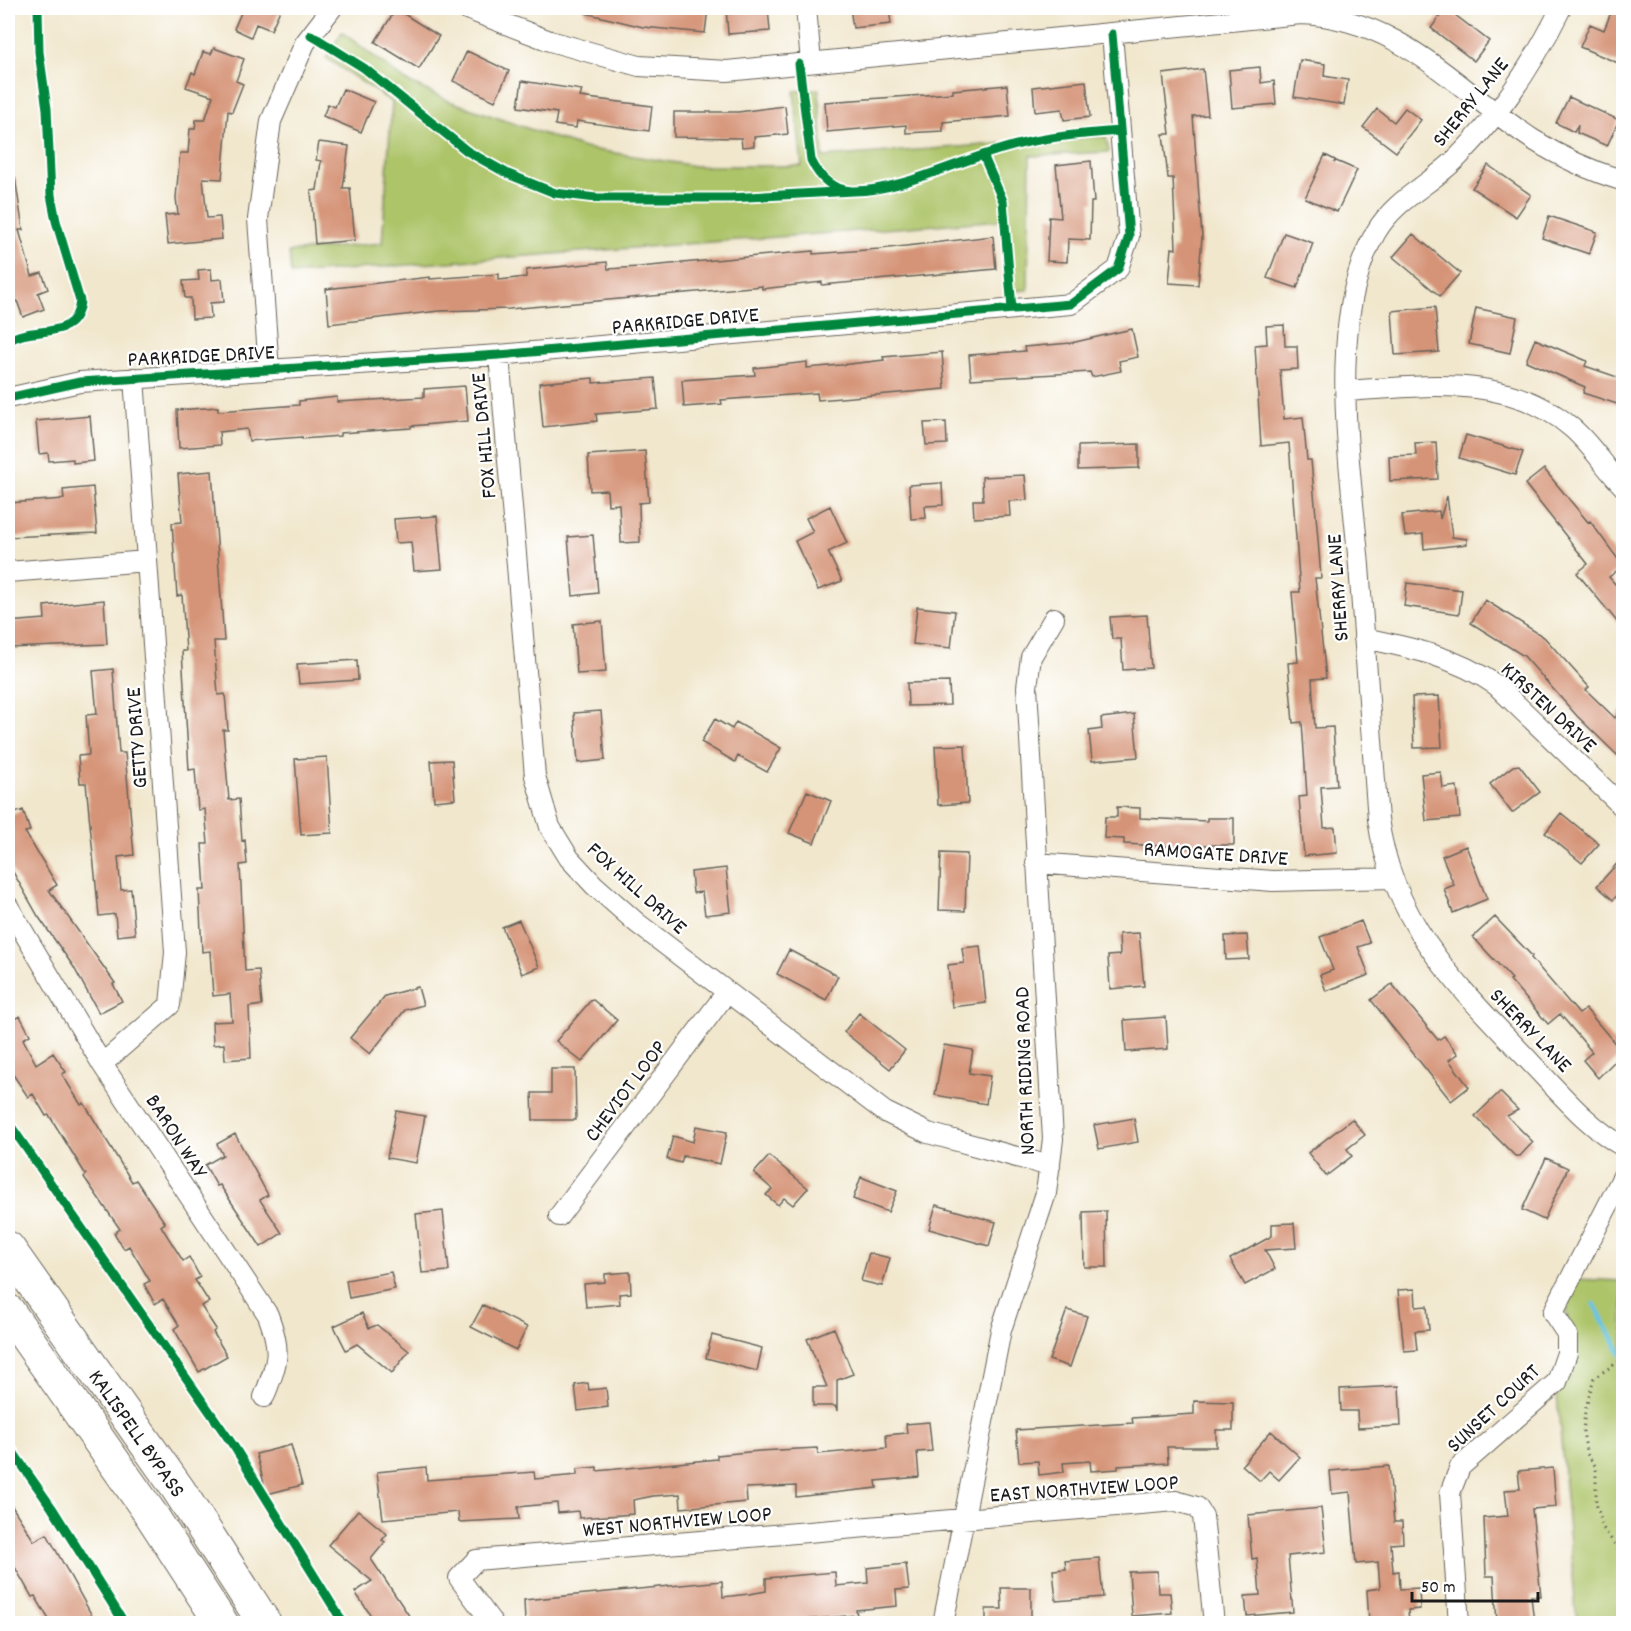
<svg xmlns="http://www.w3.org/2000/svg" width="1631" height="1631" font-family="Dekko,sans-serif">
	<rect width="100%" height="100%" fill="#fff"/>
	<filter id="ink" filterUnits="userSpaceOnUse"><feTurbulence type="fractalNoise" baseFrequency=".0167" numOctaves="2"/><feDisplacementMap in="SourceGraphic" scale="12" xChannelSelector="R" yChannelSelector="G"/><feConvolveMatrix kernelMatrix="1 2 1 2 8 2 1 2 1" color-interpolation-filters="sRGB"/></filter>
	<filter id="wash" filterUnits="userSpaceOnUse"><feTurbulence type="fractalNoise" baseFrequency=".008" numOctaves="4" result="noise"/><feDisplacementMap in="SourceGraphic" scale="24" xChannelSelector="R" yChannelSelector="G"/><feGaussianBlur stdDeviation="1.35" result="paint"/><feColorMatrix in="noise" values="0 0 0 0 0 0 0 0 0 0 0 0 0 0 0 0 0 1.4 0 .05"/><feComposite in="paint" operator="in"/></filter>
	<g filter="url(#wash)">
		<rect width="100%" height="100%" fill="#f1e7cd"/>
		<!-- green -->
		<path fill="#adc469" stroke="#647042" stroke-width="1.5" d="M342,32L406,81L449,101L584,148L695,166H802L794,91L819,89L823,157L1106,136L1109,152L1030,156L1028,290L1007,291L1002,220L291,274L289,252L382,243L392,102L326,58Z
			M1577,1279L1623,1281V1623H1577L1557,1395L1575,1361L1566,1312Z"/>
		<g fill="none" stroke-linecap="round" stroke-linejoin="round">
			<!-- stream -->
			<path stroke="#66c5e4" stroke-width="5" d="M1594,1304L1624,1359"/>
		</g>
		<g id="blocks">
			<!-- building -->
			<path fill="#d59478" d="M243,8H281L271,30L256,24L251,37L234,29Z
				M585,8H708L705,33L643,27L585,13Z
				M726,8H768L770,31L728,34Z
				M850,8H889L891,24L853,28Z
				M1446,8L1489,41L1474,61L1431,28Z
				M396,9L439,36L419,69L375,42Z
				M1612,10L1623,15V51L1618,63L1580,47L1590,24L1604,30Z
				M214,48L244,59L236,81L243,84L232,112L228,111L222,179L203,178L207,218L220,217L222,239L168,244L165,215L178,214L176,198L180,153H188L190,129H195L196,120H205L213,96L186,87L192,72L195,74L203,52L211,54Z
				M467,51L509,71L495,101L453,81Z
				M1300,60L1325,64L1324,76L1348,80L1344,105L1294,97Z
				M1260,67L1261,83L1274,81L1276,104L1232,108L1229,70Z
				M1203,69L1208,115L1193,116L1202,237L1198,285L1169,283L1172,248L1176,249L1173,178H1168L1163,134H1170L1163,74Z
				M522,81L582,90L580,97L652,106L649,131L577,121L576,128L555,125L557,113L518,107Z
				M1086,81L1090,117L1064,120L1062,109L1035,112L1033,87Z
				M1007,85L1010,116L943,122V131L906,133V125L827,132L825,102L953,93V90Z
				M343,89L374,102L361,132L323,116L328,104L335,107Z
				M1569,97L1619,120L1607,146L1577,133L1578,125L1574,132L1556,123Z
				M785,106L788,134L754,137V146L742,147L741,138L674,137V112H738Z
				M1405,108L1421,120L1396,152L1363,127L1377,109L1394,122Z
				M319,142L349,146L343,188H350L355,240L315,244L311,191L317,190L321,161L316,160Z
				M1325,155L1335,160L1334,163L1336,161L1357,170L1337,212L1305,198Z
				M1091,161L1094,202H1091L1090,240L1068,239L1067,262L1047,261L1049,217L1061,218L1056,165Z
				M1488,165L1531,195L1516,217L1472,188Z
				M15,177L23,230H19L32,276L42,273L48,289L38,293L44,309L23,317L17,301L8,305V178Z
				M1549,216L1597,232L1589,254L1542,238Z
				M1284,233L1313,243L1297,288L1267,278Z
				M1413,234L1460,273L1440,296L1393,257Z
				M993,236L996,269L822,285V282L762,289V286L509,309L439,311L329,324L326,289L430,277V279L499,274V280L526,277V270L607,262L608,269L639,267L813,251V254L880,249Z
				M211,269L212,280L222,279L224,302L210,303L211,318L192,319L191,298H185L183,281L199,280L198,270Z
				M1435,307L1439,352L1395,355L1392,311Z
				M1476,308L1517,317L1510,353L1469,344Z
				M1284,325L1285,346H1297L1298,369L1280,370L1284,419L1303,417L1307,460H1311L1317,527L1321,578H1315L1326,678L1312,679L1315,728L1333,727L1337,786L1321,787L1324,828L1335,827L1337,853L1304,856L1299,797L1307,796L1302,722L1293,723L1288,663L1298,662L1292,592H1300L1289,443L1261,446L1255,345L1267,344L1266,326Z
				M1132,329L1138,357L1119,361L1121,371L1092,377L1090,372L971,379L969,355L1025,351L1024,347L1071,343Z
				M1535,339L1587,361L1585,366L1623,379V406L1583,393L1585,387L1526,361Z
				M942,352L945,389L818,400L817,393L721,400L722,404L684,407L682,380L755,375L754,368L807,362V368L841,365L884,360L883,357Z
				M593,378V383L655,378L658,409L596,414L597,421L543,427L539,383Z
				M465,386L468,421L411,426V428L340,433V436L302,439V437L249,441L247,429L219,432L220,445L179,448L177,410L218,407V411L299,405V401L337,397V402L424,397V389Z
				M90,416L94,461L73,463V459L49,461L48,453L39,454L36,421Z
				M946,422L947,444L926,445L924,423Z
				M1466,435L1523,452L1515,475L1459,458Z
				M1436,442L1438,479L1390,481L1389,456L1416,455L1415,443Z
				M1139,444V468L1078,470V446Z
				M645,451L649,502L639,503L640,542L621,543L619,504L608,505L607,490L590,491L588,455Z
				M1544,469L1588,522L1590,521L1623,566L1609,577L1623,593V629L1577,573L1588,564L1525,484Z
				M212,471L224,641H214L218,695L225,694L228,730H223L229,800L239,799L242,841L245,840L247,864L240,865L245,971L259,970L262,1005L249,1007L251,1058L225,1060L224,1044L213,1045L212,1022L232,1021L230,994L213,996L210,951L202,952L199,890H205L202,844H208L205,809L198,810L195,769L189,770L182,651H186L182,595L177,596L172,523L182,522L178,474Z
				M1025,475L1027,500L1009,501L1010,516L974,518L973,500H983L982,477Z
				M942,483L943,505L925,506L926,518L911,519L909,485Z
				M93,487L97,533L8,537V503L64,499L63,490Z
				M1447,496L1452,537L1467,539V544L1424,549L1423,534L1405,536L1402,515L1439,511L1440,519Z
				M830,506L847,543L828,552L842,581L818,590L795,541L813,532L806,518Z
				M437,516L442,569L414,571L411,542L396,543L394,519Z
				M593,535L598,593L573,596L568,537Z
				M1407,583L1462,590L1459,614L1404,606Z
				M104,600L107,644L8,648V622L45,619L44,606Z
				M1485,600L1544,637L1589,687L1586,690L1615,718L1623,709V748L1617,755L1577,716L1524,656L1471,623Z
				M917,607L955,611L951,648L913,644Z
				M1147,615L1151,668L1123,670L1121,639H1112L1110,617Z
				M602,621L606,672L577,674L573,624Z
				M357,660L358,680L299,684L297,664Z
				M113,669L119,753H125L134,855L118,857L121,890L131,889L135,934L117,936L115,914L99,916L86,783H80L78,756L89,755L86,715L97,714L93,671Z
				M949,682L950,705L908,706L907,683Z
				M1439,696L1442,747L1414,748L1412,697Z
				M601,711L605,760L578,763L574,713Z
				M1134,714L1138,757L1092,761L1089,731L1102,729L1101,718Z
				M715,719L732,729L736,722L781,748L767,772L738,756L735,762L701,742Z
				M965,745L968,803L938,805L935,746Z
				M327,757L332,833L301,835L295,759Z
				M452,760L455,799L434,801L431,761Z
				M1519,765L1540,792L1512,813L1490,784L1513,766Z
				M1441,772L1443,788L1457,786L1460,818L1426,821L1421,774Z
				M807,791L831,801L814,843L789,833Z
				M1117,807L1140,808V818L1207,821V818H1234V845H1200V848L1124,844V839L1104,838L1105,817H1117Z
				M23,810L30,831L25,832L57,885L49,890L115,983L113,984L122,1001L99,1013L73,966L38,916L8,863V816Z
				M1561,813L1599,844L1582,863L1545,833Z
				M1466,846L1487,899L1453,913L1444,889L1454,885L1442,856Z
				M941,853L967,854L965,911L939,910Z
				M1623,857V889L1613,900L1597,886Z
				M726,868L731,912L705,915L702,892L693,893L691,872Z
				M1495,917L1532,956L1531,958L1579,1014L1586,1009L1623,1053L1598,1078L1583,1060L1592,1052L1560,1014L1548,1024L1510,980L1512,979L1473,937Z
				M519,920L539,967L522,974L502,927Z
				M1361,921L1370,943L1358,947L1369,975L1326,991L1320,975L1333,970L1320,937Z
				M1139,933L1144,986L1110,989L1108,956L1120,955L1119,934Z
				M1247,935L1249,959L1226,960L1225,936Z
				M980,946L986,1003L952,1007L948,965L964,963L962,948Z
				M789,950L838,976L826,1000L777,974Z
				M1392,984L1438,1040L1444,1036L1458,1054L1449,1060L1469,1087L1451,1101L1371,1000Z
				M418,987L423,1005L405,1010L370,1054L350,1038L385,996Z
				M592,999L617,1020L582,1062L556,1041Z
				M859,1013L905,1050L890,1069L844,1032Z
				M20,1016L30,1035L23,1039L36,1064L53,1053L66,1072L62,1074L81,1105L84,1103L132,1182L136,1180L165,1223L161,1226L183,1261L189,1257L200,1277L195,1280L209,1302L201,1306L216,1329L213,1332L227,1356L199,1372L174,1329L179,1325L163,1299L155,1304L144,1284L150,1281L129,1246L124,1249L114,1233L120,1229L84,1177L86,1175L49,1115L46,1116L33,1094L28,1097L8,1067V1022Z
				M1166,1017L1168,1049L1126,1052L1124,1020Z
				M944,1045L973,1050L969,1073L990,1076L986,1104L935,1095Z
				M551,1069H575L576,1120H533L532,1093H551Z
				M1500,1092L1518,1110L1507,1116L1533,1142L1520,1156H1515L1475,1116Z
				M396,1111L425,1116L416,1163L387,1158Z
				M1134,1118L1138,1142L1099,1149L1094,1125Z
				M1352,1119L1365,1135L1347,1149L1352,1156L1326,1176L1308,1153Z
				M696,1126L727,1132L720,1164L683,1156L681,1163L667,1159L673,1136L693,1142Z
				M235,1134L268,1195L260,1200L282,1233L261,1247L220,1185L217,1186L205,1165L223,1155L217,1144Z
				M769,1156L808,1188L793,1205L784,1198L778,1205L766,1195L772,1189L754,1173Z
				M1546,1158L1568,1168L1544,1220L1522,1210Z
				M861,1177L897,1191L888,1212L853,1199Z
				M936,1205L996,1222L989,1246L929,1229Z
				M443,1211L449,1271L422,1273L416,1214Z
				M1106,1211L1107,1267H1084L1083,1212Z
				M1294,1223L1296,1248L1265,1250L1275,1269L1245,1285L1230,1259L1272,1236V1224Z
				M869,1253L890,1258L882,1286L861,1281Z
				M391,1272L395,1289L349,1298L346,1280Z
				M630,1272L631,1293L619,1294L620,1304L586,1307L584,1284L605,1282V1274Z
				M1415,1289L1416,1307L1427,1306L1429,1330L1415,1331L1417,1350L1404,1351L1398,1290Z
				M483,1305L527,1327L516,1350L471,1327Z
				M1067,1310L1087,1316L1070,1367L1049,1360Z
				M362,1313L369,1328L377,1325L409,1351L392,1373L357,1344L346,1350L334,1326Z
				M834,1328L853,1374L837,1380V1411L835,1406H813V1387H827L807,1339Z
				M712,1335L762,1348L757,1371L706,1358Z
				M588,1383L589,1390L606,1388L608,1407L578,1411L575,1385Z
				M1399,1386L1401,1426L1358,1428L1357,1411H1341L1340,1389Z
				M1194,1401L1233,1402V1430H1216V1447H1167L1168,1463L1118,1466V1469L1091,1471L1090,1461L1063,1463L1064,1472L1039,1475L1038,1461L1019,1462L1016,1430L1133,1423L1132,1418L1194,1414Z
				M929,1422L932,1451L917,1452L919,1477L876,1481L877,1488L796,1497V1486L746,1488L747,1502L681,1508L680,1494L653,1496L633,1500L634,1514L579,1518L578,1511L558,1513L557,1503L518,1507L519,1519L459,1522L458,1512L383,1519L377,1472L426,1467L427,1480L534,1472L535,1479L577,1475V1469L597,1467V1471L717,1459V1455L759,1451L817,1448L818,1454L887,1448L886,1435L907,1433L906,1424Z
				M1271,1431L1300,1457L1279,1480L1269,1471L1260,1481L1242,1465Z
				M291,1445L302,1485L267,1494L256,1454Z
				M1389,1466L1394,1522H1402L1403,1543L1391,1544L1393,1572L1399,1571L1400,1589L1419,1588L1420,1609L1408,1610L1409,1623H1369L1367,1590L1380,1588L1378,1562L1356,1564L1350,1492L1332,1494L1330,1471Z
				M1553,1468L1556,1507L1532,1509L1541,1596H1531L1534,1623H1497L1494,1576H1486L1484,1518L1508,1516L1505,1490L1520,1489L1518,1471Z
				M8,1500L34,1541L47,1534L96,1623H51L35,1596L32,1597L8,1555Z
				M1321,1508L1326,1552L1288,1556L1293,1612L1247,1616L1245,1596L1260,1595L1257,1558L1252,1559L1248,1515Z
				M358,1510L387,1534L382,1540L385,1542L371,1559L414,1623H376L355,1592L372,1581L328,1545Z
				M1099,1558L1103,1597L1056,1601L1053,1570L1066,1569L1065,1561Z
				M906,1564L909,1589L896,1590L897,1606L856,1610L857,1615L773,1623L525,1622L524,1600L722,1581L723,1597L749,1594L766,1591V1578L835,1572L836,1586L868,1583L867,1568Z
				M1157,1571L1158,1593H1170L1172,1613L1132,1616L1129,1572Z
				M1001,1588H1031V1623H986V1609H1002Z"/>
		</g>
	</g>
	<g filter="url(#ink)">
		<use href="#blocks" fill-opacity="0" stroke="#67635a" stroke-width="1.5"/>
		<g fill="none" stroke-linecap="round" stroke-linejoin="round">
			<!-- street casing -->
			<g stroke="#67635a" stroke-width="22">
				<path id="street" d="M464,8L550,41L639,66L727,71L1301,14C1400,18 1455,88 1532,139C1560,157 1591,171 1624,181
					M806,8L811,62
					M1561,8C1535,61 1500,114 1459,156C1432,184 1396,198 1376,232C1325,318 1351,469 1359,566C1365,651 1371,735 1378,819C1393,927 1462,990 1533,1065C1561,1094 1588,1127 1624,1147
					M499,355L535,776L550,827L569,858L594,885L637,923L885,1112L928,1133L1050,1166
					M269,370L258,219L271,121L305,43L332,8
					M1347,391C1425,386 1509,373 1572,428C1592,445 1605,468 1624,487
					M8,398L80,382L499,355L1071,304L1118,269L1129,236L1112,34
					M8,572L147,561
					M1364,638C1412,648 1456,657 1496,685L1624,808
					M1036,863L1273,881L1392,878
					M8,906L102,1064L268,1315C282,1352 278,1361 264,1397
					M102,1064L170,1005L175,952L134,378
					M559,1216L727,992
					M493,1624L459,1578L476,1560L1176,1501L1197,1507L1203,1516L1214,1624
					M943,1624L1001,1330L1046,1193L1053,1139L1027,687L1031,657L1054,618
					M1459,1624L1450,1493L1460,1467L1557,1382L1567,1353V1334L1553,1313L1624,1174"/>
			</g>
			<!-- highway casing -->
			<g stroke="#67635a" stroke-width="35">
				<g id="highway">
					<path id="s1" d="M8,1248L178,1489L265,1624"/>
					<path d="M8,1311L152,1516L222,1624"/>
				</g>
			</g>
			<!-- path -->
			<path stroke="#67635a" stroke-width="3" stroke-dasharray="1.5 4.5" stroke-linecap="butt" d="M1624,1358L1594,1378L1585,1411L1583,1432L1587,1454L1596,1467V1503L1603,1528L1624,1557"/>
			<!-- street -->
			<use href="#street" stroke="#fff" stroke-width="20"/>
			<!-- highway -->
			<use href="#highway" stroke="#fff" stroke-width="33"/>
			<!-- cycleway casing -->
			<g stroke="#fff" stroke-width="13">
				<path id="cycleway" d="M311,35L364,68L467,151L508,174L555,193L596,198H730L853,191
					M799,64L811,160C819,177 832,190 852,191C897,192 958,161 1002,149C1040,137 1080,134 1120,131
					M983,155L1003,201L1012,309
					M8,341C34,324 76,343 80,301L56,221L51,195L47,109L39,52L38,8
					M8,398L80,382L499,355L1071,304L1118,269L1129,236L1112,34
					M8,1122L235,1448L344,1624
					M8,1445L52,1508L125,1624"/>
			</g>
			<!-- cycleway -->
			<use href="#cycleway" stroke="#00873e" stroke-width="9"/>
		</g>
	</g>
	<g text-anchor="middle" stroke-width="4.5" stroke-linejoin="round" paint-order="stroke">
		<!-- street labels -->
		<g font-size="22" fill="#1c1c1c" stroke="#fff">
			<text transform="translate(1469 101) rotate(-51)" y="8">SHERRY LANE</text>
			<text transform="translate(685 319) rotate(-5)" y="8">PARKRIDGE DRIVE</text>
			<text transform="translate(201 354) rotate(-3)" y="8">PARKRIDGE DRIVE</text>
			<text transform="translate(482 436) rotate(-95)" y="8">FOX HILL DRIVE</text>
			<text transform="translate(1336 588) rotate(-94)" y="8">SHERRY LANE</text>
			<text transform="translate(1550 706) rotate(43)" y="8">KIRSTEN DRIVE</text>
			<text transform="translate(135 738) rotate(-94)" y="8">GETTY DRIVE</text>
			<text transform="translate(1216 852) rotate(4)" y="8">RAMOGATE DRIVE</text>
			<text transform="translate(638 887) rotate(42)" y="8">FOX HILL DRIVE</text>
			<text transform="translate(1532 1029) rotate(46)" y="8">SHERRY LANE</text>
			<text transform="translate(1023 1071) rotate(-92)" y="8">NORTH RIDING ROAD</text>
			<text transform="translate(624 1090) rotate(-53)" y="8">CHEVIOT LOOP</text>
			<text transform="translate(178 1135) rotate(57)" y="8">BARON WAY</text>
			<text transform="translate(1492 1407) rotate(-43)" y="8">SUNSET COURT</text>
			<text dy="8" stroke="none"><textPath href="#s1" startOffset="226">KALISPELL BYPASS</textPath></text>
			<text transform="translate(1084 1487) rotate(-4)" y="8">EAST NORTHVIEW LOOP</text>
			<text transform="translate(677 1520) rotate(-5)" y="8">WEST NORTHVIEW LOOP</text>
		</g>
	</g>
	<!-- margin -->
	<rect width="1631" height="1631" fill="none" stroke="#fff" stroke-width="30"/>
	<!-- scale -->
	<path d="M1412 1592v9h126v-9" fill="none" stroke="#1c1c1c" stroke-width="3"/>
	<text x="1421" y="1592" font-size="18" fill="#1c1c1c" stroke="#ffffff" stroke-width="4.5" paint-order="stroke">50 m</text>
</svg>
